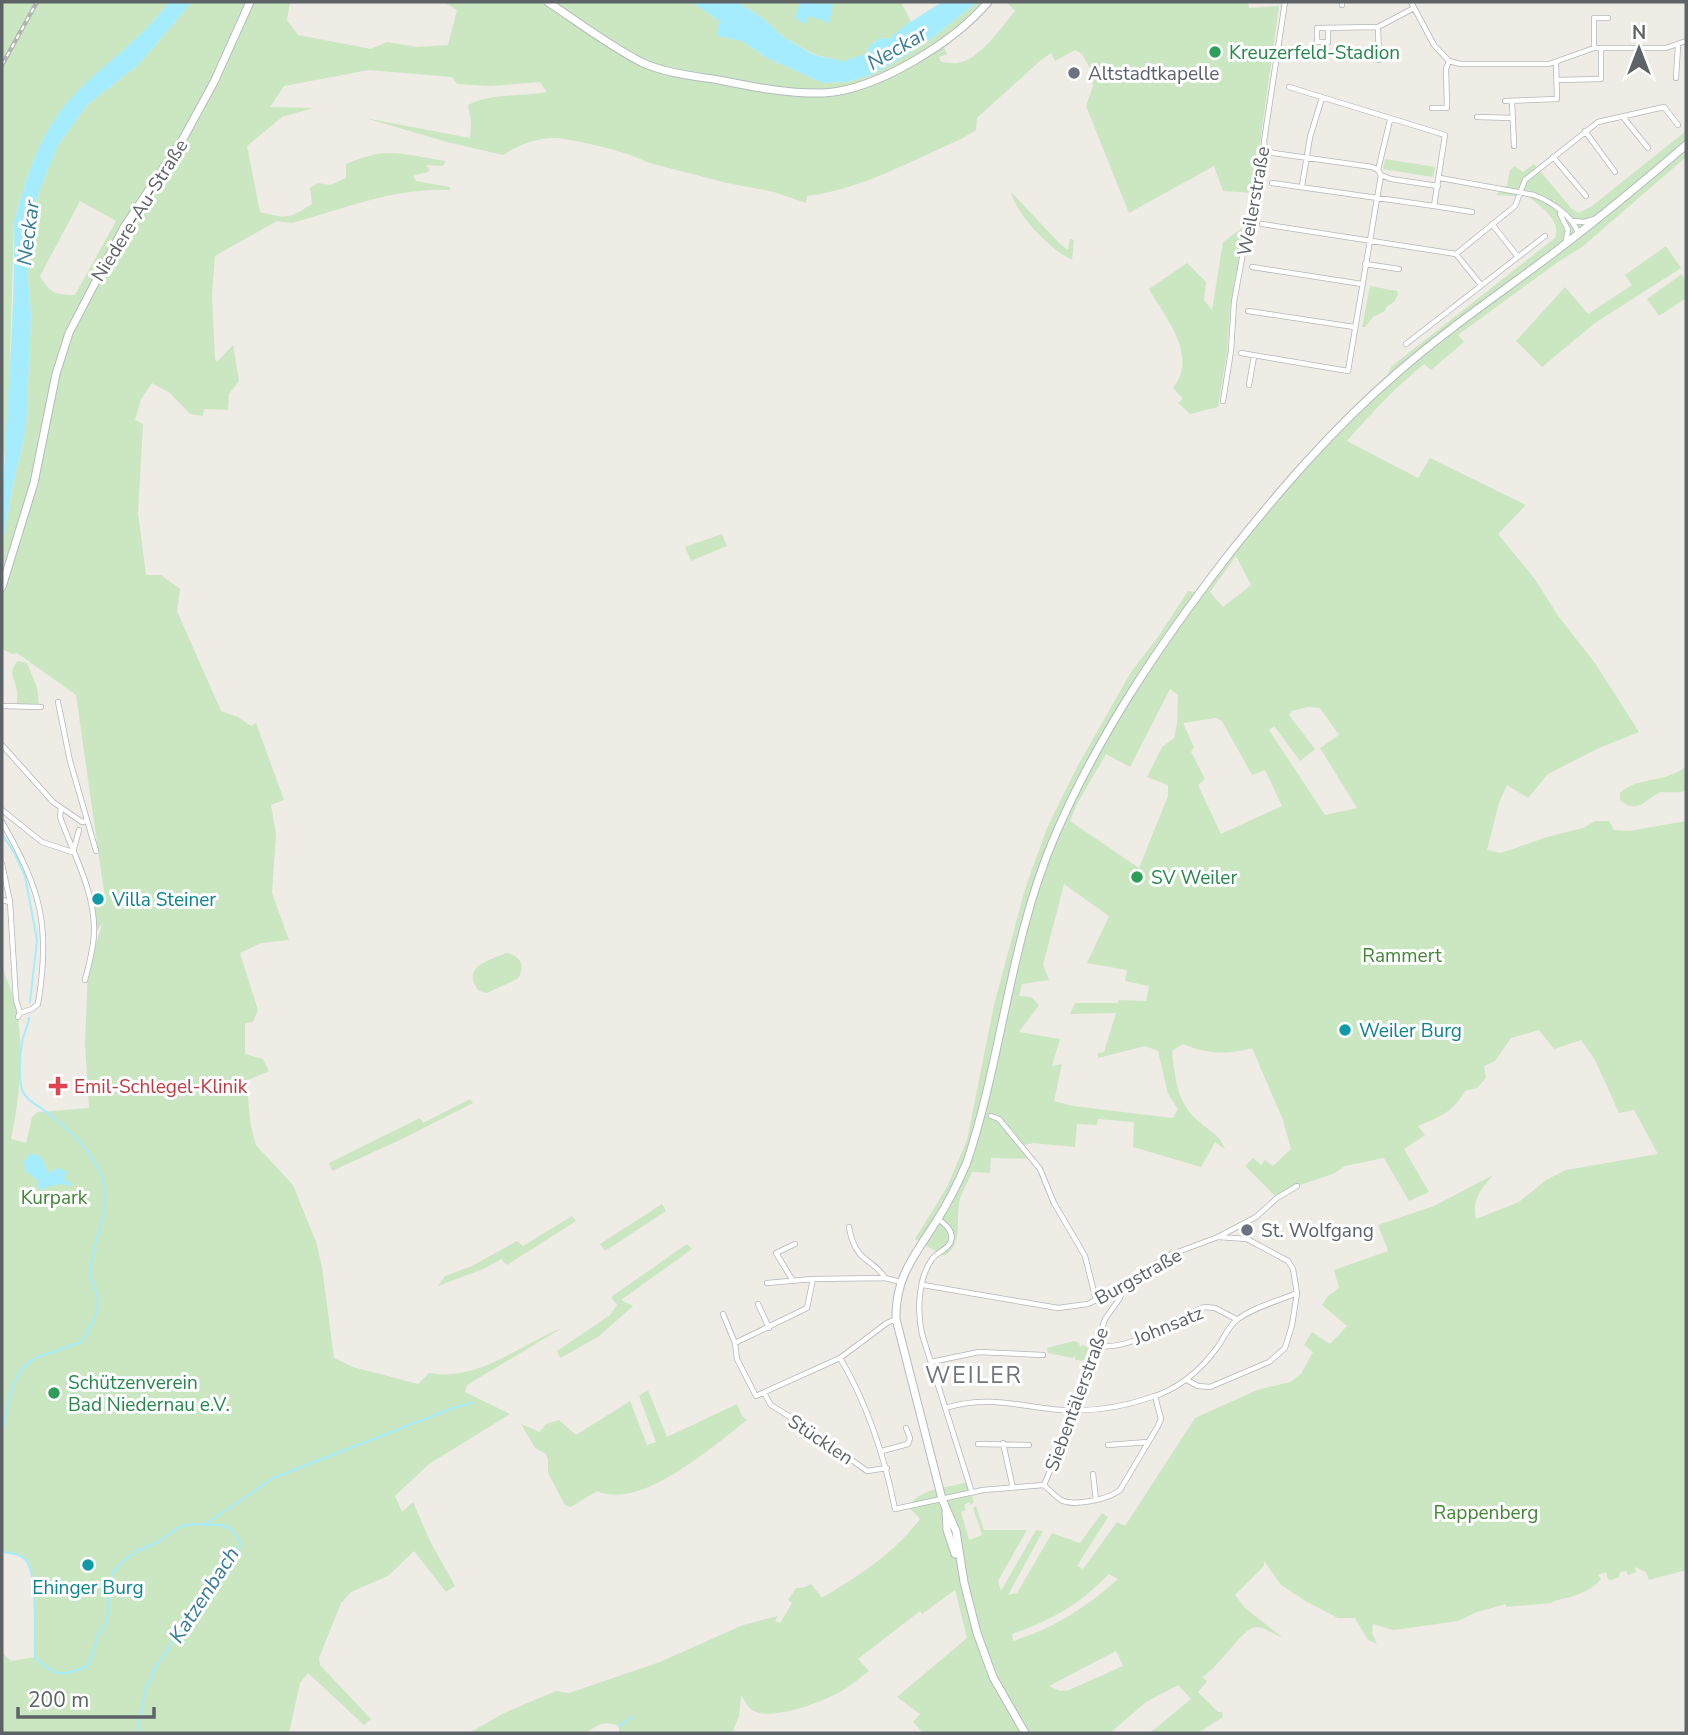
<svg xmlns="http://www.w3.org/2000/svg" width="1688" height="1735" font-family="'Nunito Sans',sans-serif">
	<rect width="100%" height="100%" fill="#efebe5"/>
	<!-- green -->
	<path fill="#cae7c2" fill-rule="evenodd" d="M2,2H169C137,47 81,78 53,122C34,151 23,189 14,222L8,423L2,478Z
		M192,2H290L287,20L298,35L371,49L387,42L417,47L448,45L457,10L444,2H692L719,21L717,36L742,41L767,58L823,83L846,82L871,75L902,58L931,39L977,2H994L944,48L947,54L939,57L941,62C946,62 953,64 958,63C979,60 1002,27 1015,11L1006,2H1248L1249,8L1279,6L1260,143L1265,148L1261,156L1255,193L1223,191L1214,166L1129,213L1086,106L1093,86L1090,68L1082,54L1075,50L1055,61L1051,53L1041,60L977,118L976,130L961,139C911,161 862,189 807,196L806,203L774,192L727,183L646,162C631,152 573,139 555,138C535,138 519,145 503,155L447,142L365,118L470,138L471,121L468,105C491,93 521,97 547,92L540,82L490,86L457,84L452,77L369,70L284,86L270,107L313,108L282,117L247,146L260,212C287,219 288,219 312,204L310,188L318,183L330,185L346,178V164C390,145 402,155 446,161L443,166L426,165L430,171L413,176L416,181L450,187V190C396,187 343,209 292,223L277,221L215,256L212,295L215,359L217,362L233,345L239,381L229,394L228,410L204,409L203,416L190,414L170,393L152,383L141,399L135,420L143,424L138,513L146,575H161L180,589L177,611L221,711L238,717L251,726L256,723L284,800L271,805L276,834L272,893L289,940L261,943L240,953L258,1010L253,1022L245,1023V1054L263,1059L269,1071L246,1081L251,1127L256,1145L293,1185L316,1242L322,1267L334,1358L353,1367L418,1384L429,1373C478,1382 519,1345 562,1328L467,1385L465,1392L510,1414L429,1464L395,1496L402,1512L413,1502L431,1543L455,1586L446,1592L414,1551L388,1576L351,1592L341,1603L319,1658L320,1665L371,1719L364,1725L308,1673L300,1683L289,1733H2V1652L11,1661L35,1657C34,1635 38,1579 27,1562C22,1554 10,1553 2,1552V966C6,978 12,991 15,1003C25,1046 20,1096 11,1139L26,1143L32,1117L38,1112L89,1108L85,1044L88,968L103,922L96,932L94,906L105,902V899L76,695L17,653L13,654L2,649V549L12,489L26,429L31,315L27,267L29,227L40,189L58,145L87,105L138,65ZM80,201L116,221L75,295C57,295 49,293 40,276Z
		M737,2H901L911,21L889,39L880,38L869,46L868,52L857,58L841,63L838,60L815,55L783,37L765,20Z
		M1686,131V157L1582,247L1558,262L1458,335L1464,342L1431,370L1424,364C1396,387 1371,413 1347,441L1418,478L1430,458L1526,505L1498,534L1534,578L1559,617L1595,663L1639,732L1599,748L1548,774L1528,798L1507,785L1499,803L1487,850L1501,853L1547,837L1583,828L1595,821H1609L1614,830L1630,831L1686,821V1570L1649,1580L1646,1572L1635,1567L1636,1572L1628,1575L1626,1571L1620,1572L1619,1577L1612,1580L1608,1579L1606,1572L1598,1575L1601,1579C1591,1592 1569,1598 1553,1601L1552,1603L1506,1607V1604L1477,1612L1458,1621L1394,1630L1373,1624L1372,1633L1377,1644L1368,1640L1355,1618H1338L1307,1602L1281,1585L1264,1561V1566L1235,1595L1245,1608L1282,1637C1273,1635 1266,1627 1256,1627C1242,1628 1218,1669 1202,1677L1207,1681L1198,1692L1218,1712H1222L1223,1717L1198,1733H1150L1191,1699L1178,1685L1146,1702L1110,1733H923L913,1722L920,1714L897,1697L967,1638L955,1590L922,1614L920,1611L858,1659L869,1671C861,1677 852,1685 843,1690C826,1701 773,1721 754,1711C747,1708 745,1701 741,1695L739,1716L732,1733H619V1726C604,1720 598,1725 586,1733H469L504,1713L556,1691L569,1693L660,1662L743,1625L778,1616L775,1621L780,1623L792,1603L788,1600L796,1588H802L811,1584L822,1598C861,1574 891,1556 920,1519L908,1506C924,1487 944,1489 967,1482L974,1502L971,1505L969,1502L964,1505L966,1510L961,1512L969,1540L982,1535L973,1508L976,1506L984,1530H1027L998,1581L1001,1591L1036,1530L1043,1531L1008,1595L1017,1593L1052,1533L1080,1543L1102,1513L1108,1517L1077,1566L1083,1569L1117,1522L1125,1526L1195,1418L1257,1390L1290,1382L1301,1374L1313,1352L1304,1345L1312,1332L1330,1344L1347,1326L1322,1305L1328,1296L1339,1288L1334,1270L1388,1251L1378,1225L1434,1206L1493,1175C1482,1188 1471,1200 1476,1219L1519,1202L1546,1180L1566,1170L1658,1154L1634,1110L1619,1113L1595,1060L1581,1040L1554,1049L1539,1030L1511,1038L1495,1061L1484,1066L1486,1078L1477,1088L1465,1091C1453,1112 1440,1117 1418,1126L1425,1135L1404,1149L1429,1192L1409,1201L1384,1158L1345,1166L1333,1174L1297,1186L1277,1198L1245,1166L1253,1158L1261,1165L1265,1160L1273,1166L1291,1149L1283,1120L1252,1048C1228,1055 1206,1054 1183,1044L1172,1051C1175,1075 1176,1100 1195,1118C1207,1130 1219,1133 1225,1149L1215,1142L1201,1167L1133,1147L1134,1122L1098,1119L1097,1125L1077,1124L1075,1147L1033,1143L1022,1146L1033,1159L991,1158L990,1173L972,1172C968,1183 960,1194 959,1204C956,1223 963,1245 944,1256L915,1239L947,1187L967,1140L994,1005L1025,889L1047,828L1076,769L1131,672L1158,637L1188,591L1195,592C1254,514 1314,441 1387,375L1392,366L1555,238C1562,220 1541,207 1529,197L1496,195L1507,185L1510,170L1514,166L1523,172L1534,164L1572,209L1579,213L1592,206ZM1236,556L1251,585L1223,607L1210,592ZM1170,689L1178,695L1177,724L1174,738L1162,747L1147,777L1168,785V796L1139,868L1070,821L1077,804L1106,754L1130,767ZM1308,707L1320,708L1339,735L1320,748L1357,808L1325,815L1269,730L1274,726L1300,761L1315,749L1289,715L1292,711ZM1216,718L1222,721L1252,775L1265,770L1282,806L1221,834L1198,785L1205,779L1191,752L1194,747L1183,723ZM1064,884L1109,916L1087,963L1127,970L1125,981L1149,986L1146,1001L1119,1000L1118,1003H1075L1070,1014L1116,1013L1104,1052L1098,1053V1058L1145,1046L1158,1051L1168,1094L1178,1109L1173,1118L1073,1106L1054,1101L1062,1064L1052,1066L1060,1039L1019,1032L1039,1005L1031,997L1019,996L1022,984L1049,980L1043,965ZM1109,1574L1118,1579C1087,1607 1053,1629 1013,1641L1012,1634C1055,1618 1076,1607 1109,1574ZM1116,1651L1123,1666L1069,1690L1060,1691L1049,1686Z
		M1385,159L1435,167L1433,177L1383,169Z
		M1011,192L1060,244L1068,250L1070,239L1074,240L1072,260C1050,249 1018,217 1011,192Z
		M1245,226L1230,309L1227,352L1218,407L1190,414L1178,403L1183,399L1173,388C1199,356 1165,317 1149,289L1187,263L1206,282L1204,300L1212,310L1223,242Z
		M1666,246L1681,268L1595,323L1542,367L1516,341L1565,287L1588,314L1632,285L1625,275Z
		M1682,274L1686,283V298L1659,316L1647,299Z
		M1370,286L1397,291L1398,295L1394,302L1386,307L1385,311L1373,317L1365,327H1362Z
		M722,534L727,546L691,561L685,547Z
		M18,661L27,663L37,687L39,706L17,704C17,699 18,695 17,691C15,679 7,672 18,661Z
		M1686,767V791C1678,793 1671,792 1663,792C1649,793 1640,818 1620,800V793C1635,779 1653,782 1670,775C1676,773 1681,770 1686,767Z
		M506,953C520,955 527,967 517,979L487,993L479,991C460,967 488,961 506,953Z
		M470,1099L473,1103L402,1139L332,1171L329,1163L420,1118L423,1123Z
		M662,1204L666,1211L605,1251L600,1244Z
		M572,1216L576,1221L507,1265L501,1259L483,1269L438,1286L445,1276L472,1266L517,1241L523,1246Z
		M687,1244L692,1249L621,1300L633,1306L598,1337L560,1358L557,1351L610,1315L617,1305L611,1297Z
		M1074,1341L1079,1343L1080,1347L1083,1345L1091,1350L1088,1361L1075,1360V1355L1073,1358L1048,1353L1047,1348Z
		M648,1390L667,1437L737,1404L742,1416L747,1420C713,1446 641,1511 597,1491L571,1507L565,1505L548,1473V1460L546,1454L535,1448L521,1424L540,1432L546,1424L559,1420L576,1435L630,1401L647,1445L656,1442L639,1396Z"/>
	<!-- water -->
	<path fill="#a6ecff" d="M169,2H192L138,65L87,105L58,145L40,189L29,227L27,267L31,315L26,429L12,489L2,549C2,440 16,331 14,222C23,189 34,151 53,122C81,77 137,47 169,2Z
		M692,2H737L765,20L783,37L814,55L838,60L841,62L868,53L869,46L880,38L889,39L904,26L942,2H977L931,39L902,58L871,75L846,82L823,83L767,58L742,41L717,36L719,21Z
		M800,2L833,4L829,23L809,16L805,24L795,18Z
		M30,1154C43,1153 44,1164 48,1173L58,1168L67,1172L64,1179L71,1183V1186L59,1184L39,1190L37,1180L25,1171L24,1161Z"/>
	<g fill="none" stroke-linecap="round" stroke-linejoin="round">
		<!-- stream -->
		<path stroke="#a6ecff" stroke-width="2" d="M2,834L15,854L25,876L37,940L30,1002
			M2,1432C8,1408 10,1372 34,1359C40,1355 47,1354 54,1352C64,1348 69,1345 80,1343C89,1330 101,1313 97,1295C95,1286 89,1279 90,1270C92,1242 110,1214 104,1186C98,1157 72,1132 50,1115C40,1106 23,1100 21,1086C19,1073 20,1050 23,1038C25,1031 28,1025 29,1018
			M207,1523L273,1478L453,1408L472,1403
			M2,1552C10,1553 22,1554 27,1562C38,1580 34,1635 35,1657C54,1677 62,1677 87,1666L92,1656L97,1636L106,1624L112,1573L123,1561L137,1551L158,1542L179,1527L191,1524L221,1525L231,1529L240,1542L239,1548L208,1589L155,1668L145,1690L137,1733
			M619,1726L632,1717"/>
		<!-- minor casing -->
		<g stroke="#b3b7ba" stroke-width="6">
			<path id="minor" d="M1342,2V5
				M1411,2L1434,45L1449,61L1460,64H1549L1594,48H1666L1686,41
				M1378,27L1379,60
				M1328,28V42H1317V28L1378,27L1414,8
				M1594,48V18H1608
				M1676,78L1678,46
				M1557,80L1601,79V48
				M1505,101L1557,99L1556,63
				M1512,101L1514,146
				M1432,108H1447L1446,69L1449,61
				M1477,117L1513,118
				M1623,117L1648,148
				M1585,131L1615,172
				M1265,148L1273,153L1372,167L1378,170
				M1553,157L1586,196
				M1378,170L1390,120
				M1381,175L1391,179L1438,186
				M1440,178L1534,195C1550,201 1573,216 1578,233
				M1272,183L1434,206L1445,135L1289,87
				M1302,186L1310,137L1322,98
				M1434,206L1472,212
				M1560,214L1568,230L1566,240
				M1573,221L1584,222L1595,219
				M1262,224L1456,254
				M1492,224L1518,257
				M1456,254L1515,206L1525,180L1598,122L1664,107L1678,125
				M1456,254L1481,285
				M1365,264L1399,269
				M1252,267L1362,284
				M1248,311L1354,327
				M1406,344L1545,236
				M1241,353L1348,371L1381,175L1378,170
				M1249,385L1254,356
				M1223,401L1231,351L1234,302L1260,160L1265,148L1264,141L1285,2
				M58,702L70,761L96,851
				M2,706L41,707
				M2,745L53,802L82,822L86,821
				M61,808L60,817C73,853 95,892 94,931C94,948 89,964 85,980
				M2,810L42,842L72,852
				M2,822C41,890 51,926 38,1004L32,1009L20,1013L18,1017
				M73,852L79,830
				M2,864L10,902L16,1000L20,1013
				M2,900L10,902
				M991,1116L999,1119L1040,1169L1054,1203L1085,1256L1096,1300
				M938,1219C945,1224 954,1231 951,1241C949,1249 937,1252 932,1259C918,1279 917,1311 922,1334L972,1493
				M849,1227C851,1237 853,1246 860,1254C868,1263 879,1267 885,1278
				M813,1279L807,1308L735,1343L737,1359L756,1396L840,1358L887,1323L896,1319
				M793,1281L776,1253L795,1244
				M767,1283L813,1279L885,1278L901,1282
				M923,1285L1058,1308L1088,1304L1123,1286L1167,1256L1218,1237L1256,1217L1277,1198L1297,1186
				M758,1304L769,1328
				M723,1314L735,1343
				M1097,1346C1134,1351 1172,1318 1205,1307L1215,1308L1236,1319
				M840,1358C868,1405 884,1454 895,1509L983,1490L1044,1485L1076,1409L1105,1319L1120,1298L1123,1286
				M931,1362L979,1352L1043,1355
				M1187,1380L1198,1386L1210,1387L1269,1362L1285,1348L1292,1325L1297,1293L1293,1269L1288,1261L1247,1239L1219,1237
				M764,1393L771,1405L803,1425L867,1471L887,1468
				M945,1408C990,1394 1019,1407 1062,1410C1093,1412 1123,1407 1152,1397C1181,1388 1202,1369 1219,1345C1224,1337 1230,1324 1238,1319C1254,1307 1278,1301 1297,1293
				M1003,1443L1013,1488
				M978,1444L1029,1445
				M1108,1445L1148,1442
				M882,1451L908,1444L910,1438L906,1428
				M1093,1474L1096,1500
				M1044,1485C1049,1490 1055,1496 1061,1500C1074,1507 1109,1499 1120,1490L1158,1426L1161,1419L1155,1396"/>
		</g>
		<!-- secondary casing -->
		<g stroke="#b4babd" stroke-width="9">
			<path id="secondary" d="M548,2C578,22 608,45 641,62C664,73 694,76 719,80C753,87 789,94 824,93C877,90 954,42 988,2
				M2,587L34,483L56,374L69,333L123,229L184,137L214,82L250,2
				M946,1511L947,1530L955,1554
				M1025,1733L993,1677L977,1633L964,1582L956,1531L942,1499L896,1319C895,1276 916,1254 937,1220C949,1202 958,1183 967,1162C1002,1057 1010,941 1054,838C1097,737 1159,645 1226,558C1278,492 1333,428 1397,373C1446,330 1499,294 1551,255C1597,220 1642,183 1686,145"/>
		</g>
		<!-- minor -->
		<use href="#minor" stroke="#fff" stroke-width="4.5"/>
		<!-- secondary -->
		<use href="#secondary" stroke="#fff" stroke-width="7"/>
		<!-- rail casing -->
		<g stroke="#b2b3b4" stroke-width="4.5">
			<path id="rail" d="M2,65L37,2"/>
		</g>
		<!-- rail -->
		<use href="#rail" stroke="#fff" stroke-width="2" stroke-dasharray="5" stroke-linecap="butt"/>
	</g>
	<!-- markers -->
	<g fill="#2e9e5b" stroke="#fff" stroke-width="2.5">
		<circle cx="1215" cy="52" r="7"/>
		<circle cx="1137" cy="877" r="7"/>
		<circle cx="54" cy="1393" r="7"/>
	</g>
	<g fill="#6b7280" stroke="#fff" stroke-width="2.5">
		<circle cx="1074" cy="73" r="7"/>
		<circle cx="1247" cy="1230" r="7"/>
	</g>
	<g fill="#0f9aa8" stroke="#fff" stroke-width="2.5">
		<circle cx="98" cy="899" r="7"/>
		<circle cx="1345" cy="1030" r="7"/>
		<circle cx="88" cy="1565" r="7"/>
	</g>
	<path fill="#e0444e" stroke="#fff" stroke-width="2.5" d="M54.5 1075.5h7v7h7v7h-7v7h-7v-7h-7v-7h7z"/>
	<g text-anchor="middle" stroke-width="6" stroke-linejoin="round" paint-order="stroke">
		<!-- leisure labels -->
		<g font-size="19" fill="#27864d" stroke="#fff" text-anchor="start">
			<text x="1229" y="59">Kreuzerfeld-Stadion</text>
			<text x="1151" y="884">SV Weiler</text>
			<text x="68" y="1389">Schützenverein<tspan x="68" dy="22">Bad Niedernau e.V.</tspan></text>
		</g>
		<!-- worship labels -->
		<g font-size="19" fill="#5b616d" stroke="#fff" text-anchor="start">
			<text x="1088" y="80">Altstadtkapelle</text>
			<text x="1261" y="1237">St. Wolfgang</text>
		</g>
		<!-- street labels -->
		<g font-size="19" fill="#5d6366" stroke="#fff">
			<text transform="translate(1253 201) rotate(-80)" y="7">Weilerstraße</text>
			<text transform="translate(139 210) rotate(-58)" y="7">Niedere-Au-Straße</text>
			<text transform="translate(1138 1276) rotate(-29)" y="7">Burgstraße</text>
			<text transform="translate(1168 1325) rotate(-22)" y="7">Johnsatz</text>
			<text transform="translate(1076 1399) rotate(-70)" y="7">Siebentälerstraße</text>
			<text transform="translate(821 1439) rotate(34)" y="7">Stücklen</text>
		</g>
		<!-- culture labels -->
		<g font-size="19" fill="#0d838f" stroke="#fff" text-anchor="start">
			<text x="112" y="906">Villa Steiner</text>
			<text x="1359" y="1037">Weiler Burg</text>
			<text x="88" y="1594" text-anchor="middle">Ehinger Burg</text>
		</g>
		<!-- park labels -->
		<g font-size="19" fill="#428535" stroke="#fff">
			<text x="1402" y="962">Rammert</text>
			<text x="54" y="1204">Kurpark</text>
			<text x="1486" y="1519">Rappenberg</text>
		</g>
		<!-- health labels -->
		<g font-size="19" fill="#be3a42" stroke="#fff" text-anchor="start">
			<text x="74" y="1093">Emil-Schlegel-Klinik</text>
		</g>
		<!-- water labels -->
		<g font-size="21" font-style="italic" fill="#397c97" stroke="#fff">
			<text transform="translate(897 48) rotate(-30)" y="7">Neckar</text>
			<text transform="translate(28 233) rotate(-83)" y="7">Neckar</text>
			<text transform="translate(204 1595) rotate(-57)" y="7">Katzenbach</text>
		</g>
		<!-- quarter labels -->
		<g font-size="23" letter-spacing="2" fill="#6e7578" stroke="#fff">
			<text x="974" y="1383">WEILER</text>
		</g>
	</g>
	<!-- border -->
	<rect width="1688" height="1735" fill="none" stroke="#5d6366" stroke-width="7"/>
	<!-- north arrow -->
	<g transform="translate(1639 49)" stroke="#ffffff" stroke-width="5" paint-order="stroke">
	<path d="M0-5L12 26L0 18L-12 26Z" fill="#5d6366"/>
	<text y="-10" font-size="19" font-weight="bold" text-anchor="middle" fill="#5d6366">N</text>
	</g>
	<!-- scale -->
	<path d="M18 1707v10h136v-10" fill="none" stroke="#5d6366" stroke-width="3.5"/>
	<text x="28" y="1707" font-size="21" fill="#5d6366" stroke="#ffffff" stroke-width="5" paint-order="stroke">200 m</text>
</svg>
